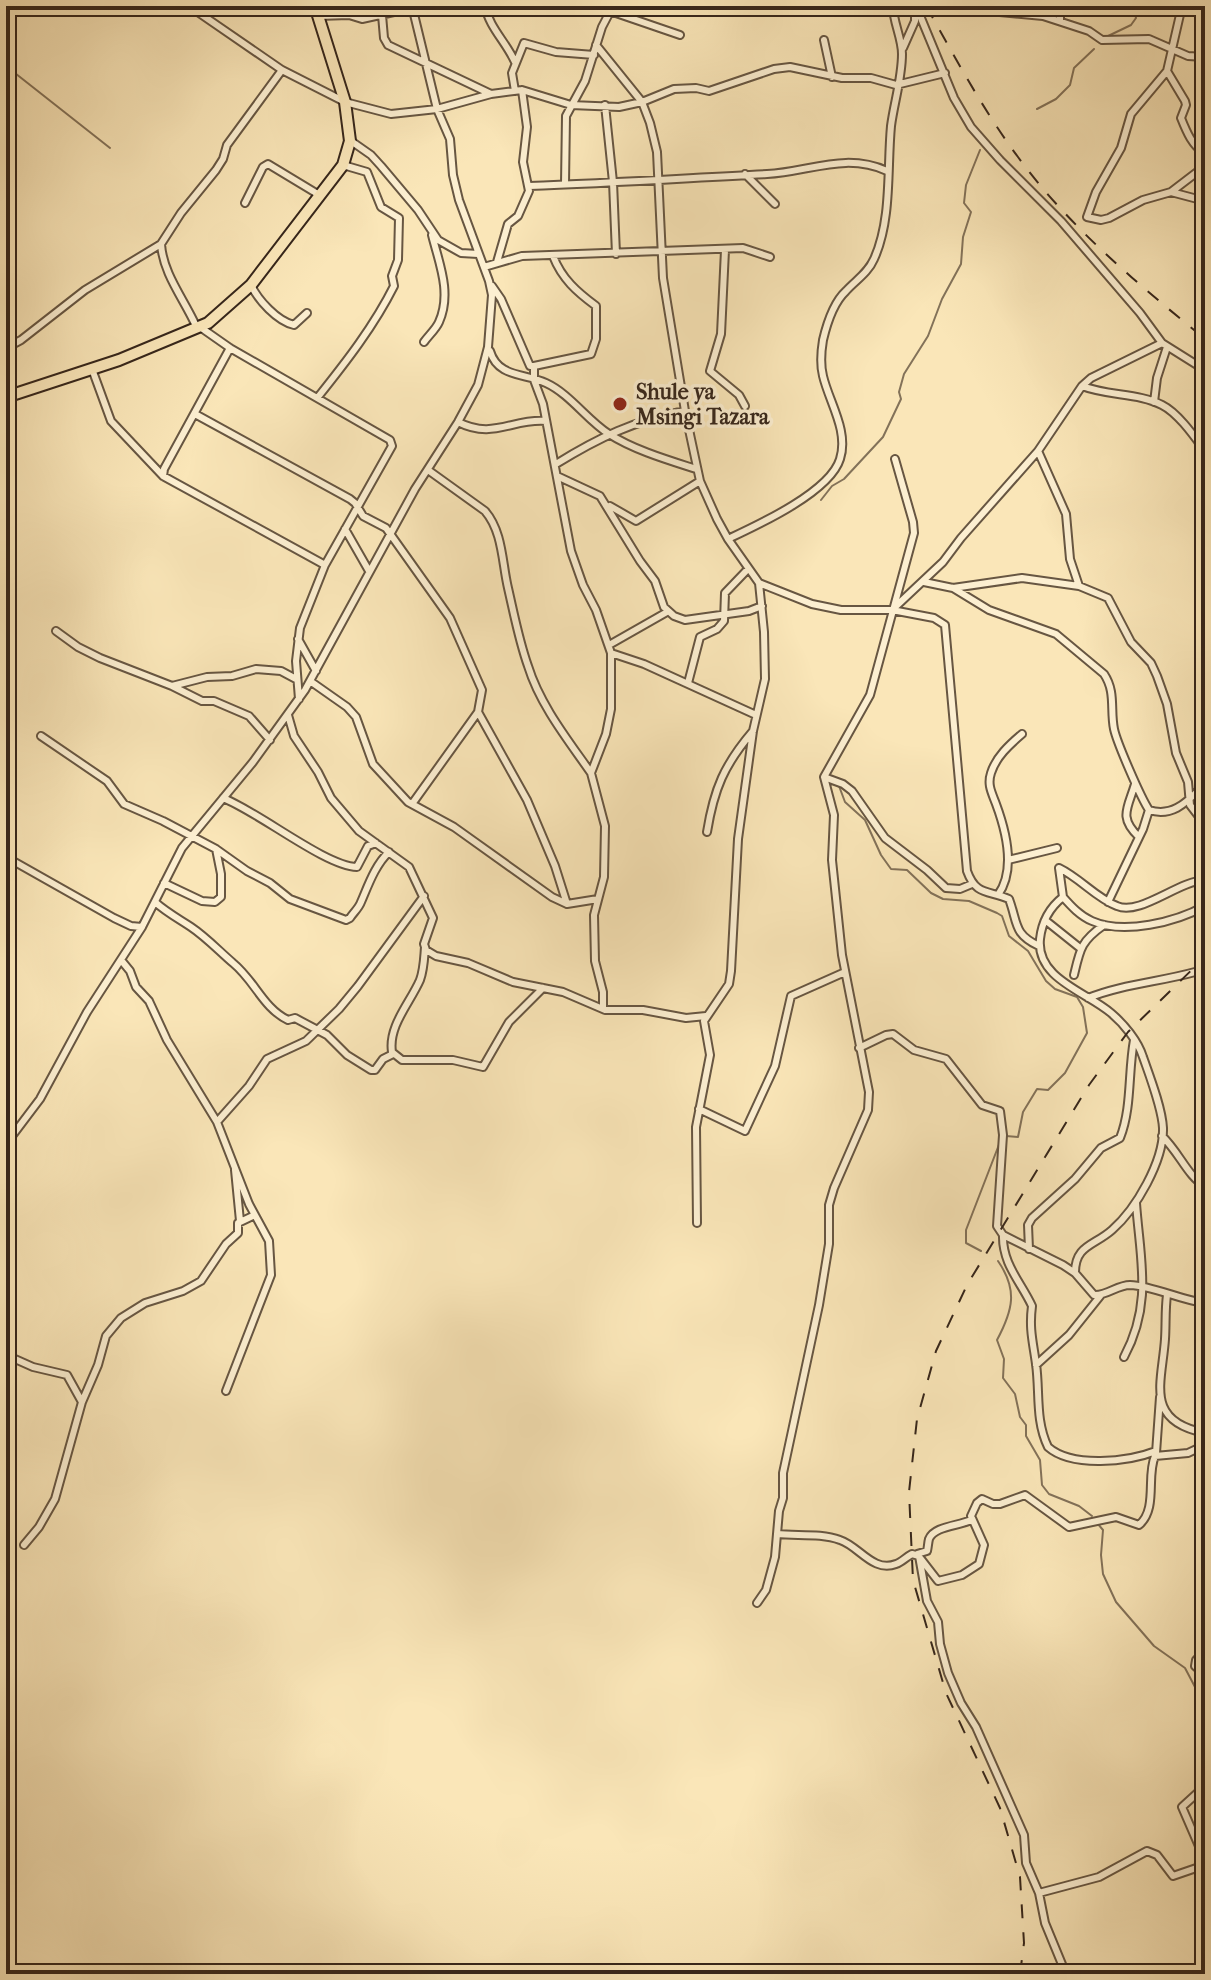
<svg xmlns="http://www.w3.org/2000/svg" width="1211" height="1980" font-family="'IM FELL French Canon',serif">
	<rect width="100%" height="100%" fill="#fae6b8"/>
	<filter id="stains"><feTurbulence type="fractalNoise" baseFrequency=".0025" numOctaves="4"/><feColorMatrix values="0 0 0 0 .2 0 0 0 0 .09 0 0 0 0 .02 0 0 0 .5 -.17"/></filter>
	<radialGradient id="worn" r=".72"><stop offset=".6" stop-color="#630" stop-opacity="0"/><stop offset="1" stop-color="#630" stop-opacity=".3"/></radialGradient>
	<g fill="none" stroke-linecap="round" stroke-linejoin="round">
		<!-- stream -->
		<path stroke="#837259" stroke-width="2" d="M1106,37L1131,25L1136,18L1133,6
			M6,66L110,148
			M1037,109L1056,99L1070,85L1074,68L1094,49
			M821,500L832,486L844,479L883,437L901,399L899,392L904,374L928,336L942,299L961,264L963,237L971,212L964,203L966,185L980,150
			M839,786L845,802L865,820L881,855L891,869L907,870L931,893L943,899L969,901L997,913L1002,916L1009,936L1028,951L1046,981L1055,989L1077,997L1083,1007L1087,1033L1065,1073L1048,1090L1037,1089L1023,1112L1018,1137L1006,1136
			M981,1251L966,1243V1230L1000,1142
			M998,1261C1018,1290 1013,1310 997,1340L1004,1359L1003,1378L1015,1394L1020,1417L1026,1425V1436L1040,1460L1042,1485L1049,1494L1079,1506L1092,1516
			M1098,1524L1103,1530L1101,1555L1103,1574L1116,1602L1154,1646L1185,1668L1205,1706"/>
		<!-- street casing -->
		<g stroke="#675642" stroke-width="10">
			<path id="street" d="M189,6L282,70L345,102L391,114L437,109L491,94L522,90L571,105L619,107L642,102L674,89L696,88L709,91L774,69L790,67L842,78H871L896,85L945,73
				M485,6C489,27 506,42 515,62
				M900,6L903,8L914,6
				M916,6L954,98L971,127L1000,160L1061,221L1140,313L1162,343L1205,370
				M966,6L978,10L1043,16L1089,31L1102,40L1149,39L1188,56L1205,57
				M1182,6L1167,71L1131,114L1121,148L1096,192L1087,217L1101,220L1109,218L1143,200L1171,192L1205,166
				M610,11L680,35
				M382,15L384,38L388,45L491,94
				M318,16L349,15L362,19L412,8
				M1060,21V6
				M824,40L832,77
				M596,45L642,102L650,123L657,152L663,278L685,411L700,481L717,519L728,539L759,583L812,604L841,610H892L943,562L961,538L1038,451L1082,386L1091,378L1162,343
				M903,48L915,21V10
				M1167,71L1185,101L1186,105L1181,118C1187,133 1192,145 1205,154
				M515,91L512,73L524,43L556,52L594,55
				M605,105L613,182L616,254
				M351,141L371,155L381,166L418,210L438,240L461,253L478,254
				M745,174L775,204
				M565,184L566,116L585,81L602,27L613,6
				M529,186C609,183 688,178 767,174C809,172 845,152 887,171
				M1171,192L1205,201
				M245,203L263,167L268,164L321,196
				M161,244C163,274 184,299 196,326
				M725,250L721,334L710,371L739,395L745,406
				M497,262L508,224L518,216L529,191L523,162L527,127L522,90
				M484,267L522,256L743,248L770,257
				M251,285C258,300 277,321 294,325L307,313
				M492,286L501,299L530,366H534V380L543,404L571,551L583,585L596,610L611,653V709L606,734L591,773
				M200,327L230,348L390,440L392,446L325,565L163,476L164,469L230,348
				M424,342C429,335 436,329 439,322C452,293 439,263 432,235
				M6,348L21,340L85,290L161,244L181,213L216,170L223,159L227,145L282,70
				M490,351C498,378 525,373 546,383C570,394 587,420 609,434C634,450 668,460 696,469
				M534,366L591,354L596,339V306C577,292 562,279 553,256
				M92,369L111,421L163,476
				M1082,386C1108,396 1139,393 1162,405C1178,413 1194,436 1205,451
				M318,397C346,362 374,326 394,286L392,276L398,260L399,218L381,207L367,172L343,165
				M1154,402L1157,378L1167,347
				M195,414L350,499L355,503L363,516L386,528L450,618L482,690L478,712L527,800L555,866L567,904
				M458,422C493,440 513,418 546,421
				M1038,451L1066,514L1070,559L1079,586
				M556,464C598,438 635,420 685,411
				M428,470L485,511C503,532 502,563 508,588C514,614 519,641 528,666C540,705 568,740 591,773L605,826L604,877L594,915L595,961L603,992V1009
				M557,476L600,496L640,561L655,581L664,607L674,616L685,620L749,611L762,606
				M610,506L636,521L700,481
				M345,529L369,571
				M728,539C758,525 830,492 840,459C849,431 829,402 823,376C820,364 821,352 823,340C827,323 833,303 846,291C856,280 868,273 874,259C892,220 887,168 891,126C894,103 902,78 902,54C902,38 893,22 893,6
				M924,582L953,588L1022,578L1079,586L1108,598L1131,642L1151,663L1157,676L1167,704L1176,753L1188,782L1190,805L1200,818
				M953,588L989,610L1056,634L1104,674C1116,692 1110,709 1114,729C1117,743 1141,798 1149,810C1171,817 1185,804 1200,789
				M892,610L934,618L945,625L967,871C976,896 988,890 1009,899C1018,923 1013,934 1039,946
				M56,631L78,647L100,658L172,686L207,677L232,676L256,669L281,671L296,679
				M298,639L316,671
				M609,645L667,612
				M611,653L644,664L756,715
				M310,681L347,707L356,717L373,764L408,802L454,827L552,897L567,904L598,899
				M688,683L700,637L717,629L724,621L725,593L748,569
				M172,686L202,701H214L249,716L270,740
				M299,699L296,661L300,628L325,565
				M288,715L294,736L318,772L331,798L359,831L409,867L433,918L424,944L426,950L436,956L468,963L513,982L563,992L605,1010H643L686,1018L706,1016
				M41,736L107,781L124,804L163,821L216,849L247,871L270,883L290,899L346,920L350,918C353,913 359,908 361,902C368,886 375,865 389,852
				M824,777L843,784L852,791L885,838L927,870L946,888L960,889L972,884
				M1135,784C1128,808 1118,817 1139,837
				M223,798C259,812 325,866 357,867L368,846L376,843
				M412,804L478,712
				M707,832C714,789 724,765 753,731
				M6,857L114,918L131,926L142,927
				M1008,860L1057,848
				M1059,868L1063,897C1049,908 1042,921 1040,939C1036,979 1087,992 1111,1013C1124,1024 1138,1041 1143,1057C1150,1077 1162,1108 1163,1128C1164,1161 1136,1209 1112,1230C1094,1246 1075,1245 1075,1273
				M1059,868C1080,878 1096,898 1117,906C1140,916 1178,881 1205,880
				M164,883L202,901L215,902L221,897V874L216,849
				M998,895C1016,870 1006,831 996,804C992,793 987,785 991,773C996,757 1009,745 1022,734
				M1063,897C1071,906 1080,916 1092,921C1124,935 1176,922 1205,906
				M155,902C166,912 179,919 191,927C206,937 219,951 233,963C255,981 263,1008 288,1020L295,1018L327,1035L347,1055L371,1070H375L383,1059L393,1054
				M1108,902L1143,829L1149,810
				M1045,920L1080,948
				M425,947C424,959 424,969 420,980C410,1003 388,1026 392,1052L402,1060H453L483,1067L509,1022L543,988
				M121,960L130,971L136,987L149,1001L167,1040L217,1122L249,1204L269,1241L271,1275L226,1391
				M1074,975C1080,949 1081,941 1104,925
				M1088,998C1123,984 1159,982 1195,972
				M859,1048L886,1035L893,1034L914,1050L946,1059L982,1105L1000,1111L1003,1135L997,1226L1003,1235L1063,1265L1075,1273L1094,1295C1107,1296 1117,1285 1130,1285C1154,1286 1180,1300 1205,1303
				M699,1109L745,1131L775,1066L791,996L845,972
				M217,1122L249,1086L267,1059L306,1041L339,1009L358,986L424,896
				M1162,1136C1179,1152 1188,1177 1205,1186
				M6,1144L40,1099L87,1012L142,927L182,848L253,762L305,690L415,489L458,422L478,385L488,347L492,295L489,281L459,200L453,175L450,139L437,109L412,6
				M235,1170L240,1221
				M697,1223L696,1127L710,1055L704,1021L729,984L731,971L738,839L753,731L765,679L764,632L759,583
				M1003,1235C1002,1264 1021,1282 1032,1306C1029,1329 1033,1342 1036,1364C1040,1392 1035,1420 1048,1447C1072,1468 1128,1462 1156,1451
				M1029,1249L1028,1225L1032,1218L1075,1179L1101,1148L1120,1138C1132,1108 1128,1072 1134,1040
				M1167,1295C1165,1310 1166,1324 1165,1339C1162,1383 1144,1421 1205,1433
				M6,1355L33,1367L67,1375L82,1402L55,1499L39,1527L24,1545
				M1124,1357C1153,1303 1140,1259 1136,1203
				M1036,1365L1069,1335L1101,1295
				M82,1402L98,1365L106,1336L121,1318L145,1303L183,1291L201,1281L226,1244L238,1233V1223L255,1215
				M1156,1453L1160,1397
				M777,1534C798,1536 821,1533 840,1540C859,1546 873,1573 896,1564C902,1562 906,1557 912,1554L919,1556L927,1601L938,1622L940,1644L948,1673L961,1703L976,1727L1024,1835L1026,1863L1039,1893L1045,1923L1066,1974
				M917,1554L927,1551C928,1547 928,1543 929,1539C934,1526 959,1526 971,1520
				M921,1559L938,1581L962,1575L979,1564L984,1545L971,1516L977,1503L982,1499L993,1504H1000L1025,1495L1069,1527L1116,1517L1139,1525C1158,1509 1146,1476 1155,1456L1188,1453L1205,1445
				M757,1603L766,1590L775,1557L779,1511L783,1498V1473L819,1305L829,1244V1205L834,1188L868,1110L869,1092L842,955L832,860L834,815L824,777L870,695L914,533L913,522L895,459
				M1205,1651L1196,1660L1195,1666L1205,1675
				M1205,1786L1182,1807L1205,1860
				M1039,1893L1099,1877L1147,1851L1157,1855L1173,1876L1205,1865"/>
		</g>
		<!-- primary casing -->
		<g stroke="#36261b" stroke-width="14">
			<path id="primary" d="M6,397L119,360L208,323L251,285L343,165L350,141L345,102L315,6"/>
		</g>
		<!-- street -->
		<use href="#street" stroke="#fcefd1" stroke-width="6"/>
		<!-- primary -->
		<use href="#primary" stroke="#fae6b8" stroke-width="10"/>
		<!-- rail -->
		<path stroke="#36261b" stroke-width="2" stroke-dasharray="14 14" stroke-linecap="butt" d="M926,6C955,57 983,110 1018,157C1069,227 1138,284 1205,339
			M1020,1974L1024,1943L1020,1877L1000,1808L946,1693L913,1580L909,1492L917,1419L936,1351L967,1285L1089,1085L1128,1032L1205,957"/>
	</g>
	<!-- markers -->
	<circle fill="#8f2418" stroke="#fcefd1" stroke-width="3" cx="620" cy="404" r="8"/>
	<g text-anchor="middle" stroke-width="7" stroke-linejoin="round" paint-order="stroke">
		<!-- poi labels -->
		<g font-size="22" font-weight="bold" fill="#36261b" stroke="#fcefd1" text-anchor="start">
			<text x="636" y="399">Shule ya<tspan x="636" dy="25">Msingi Tazara</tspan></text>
		</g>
	</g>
	<!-- margin -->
	<rect width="1211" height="1980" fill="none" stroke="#fae6b8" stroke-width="32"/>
	<rect x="8" y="8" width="1195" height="1964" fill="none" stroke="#36261b" stroke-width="4"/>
	<rect x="16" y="16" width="1179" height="1948" fill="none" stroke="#36261b" stroke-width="2"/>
	<rect width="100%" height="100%" filter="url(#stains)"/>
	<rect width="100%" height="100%" fill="url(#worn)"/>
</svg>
